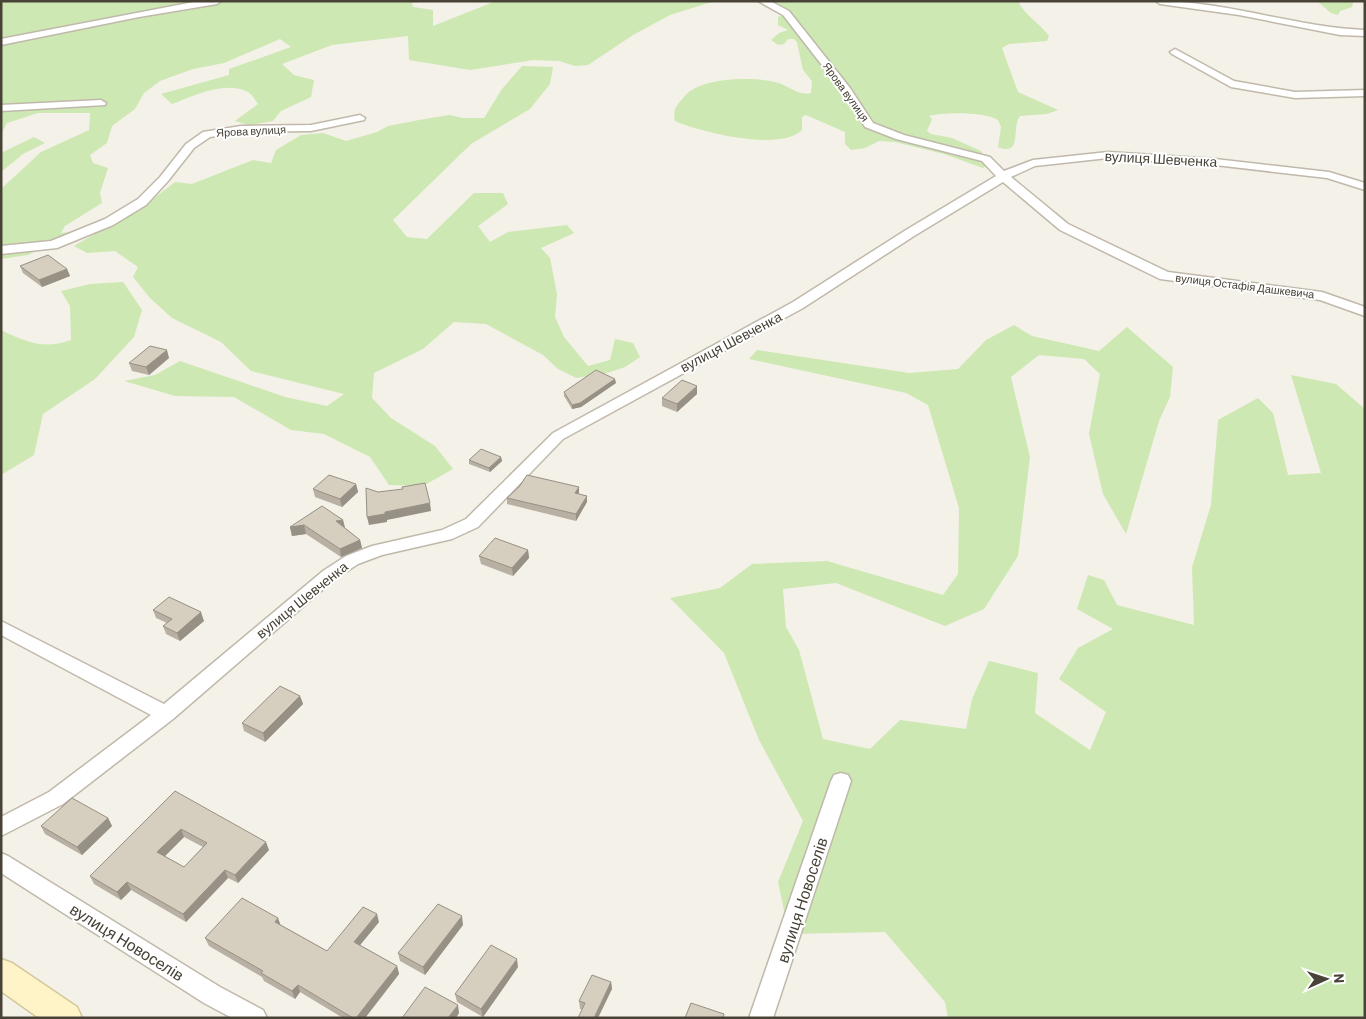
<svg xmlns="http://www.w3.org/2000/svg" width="1366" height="1019" font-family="Barlow,sans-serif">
	<rect width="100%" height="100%" fill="#f4f1e8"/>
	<!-- green -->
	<path fill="#cde8b2" d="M1,1H426L412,3L413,7L433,10V26L496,1H715L670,15L633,35L588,65L575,66L559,61L533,60L470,70L409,60L408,36L332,45L282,64L294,75L314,80L311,97L281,111L273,121L249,125L235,121L258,104C255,100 252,94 248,92C225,80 193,96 172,104L161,94L229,75V69L291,47L280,39L224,63L193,69L160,81L144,93L135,109L112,126L107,143L90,155L93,163L108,168L100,193L102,203L65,226L61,233L80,231L28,255L1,259V189L41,152L89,130L90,113H38L7,123L1,134Z
		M773,1H1018C1025,16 1040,23 1049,36L1047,41L1009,44L1002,48L1018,92L1058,110L1047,114L1020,116C1011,127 1023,157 998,147L1001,127L998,120C984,112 946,112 929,116L932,119L927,131L931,134L952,138L981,151L987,165L983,168L944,154L895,142L879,141L865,148L851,150L845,144V132L806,115L802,117V130C780,152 700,132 675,121C672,110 677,105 684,97C699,77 755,76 779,83C789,87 800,96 811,93L812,81L803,70L797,42L794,39H788L784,44L778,45L771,40L779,33L788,30L778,25V17L787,14L790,10Z
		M1317,1H1351L1353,3L1352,7L1340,11L1338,15L1331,13Z
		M522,66L553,67L550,84L530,109L471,144L393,220L407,237L427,239L474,193H503L508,204L478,226L490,242L508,232L567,225L574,233L541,248L550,258L557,294L555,317L564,337L588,366L610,360L615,339L633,343L640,357L625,367L607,373L576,378L558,369L543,355L486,324L454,322L423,349L374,373L372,398L391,418L435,446L453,469L423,486L389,485L370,457L324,434L291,430L234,397L175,396L124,381L155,375L180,361L285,397L327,406L344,394L251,371L221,342L172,318L150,298L133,277L138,267L115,251L87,253L74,246L148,203L175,182L192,184L253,160L271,163L276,150L301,135L323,133L346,141L377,132L388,126L419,120L449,115L463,118H484L502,89Z
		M34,137L45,143L23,154L1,172V153Z
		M123,282L142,310L134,337L95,379L43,414L34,455L1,475V330C26,342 44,350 71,340L70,306L61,291L90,284Z
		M1014,325L1032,336L1099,351L1127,327L1173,367L1170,397L1159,421L1126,534L1103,494L1089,434L1100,374L1084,359L1039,355L1011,377L1030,457L1018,556L984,609L945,626L836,583L783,589L786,627L799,650L823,739L870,749L900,720L966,729L972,699L989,661L1038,673L1035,713L1090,750L1106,712L1059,679L1078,648L1113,629L1077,609L1088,575L1104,580L1117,605L1194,625L1192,567L1211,505L1218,420L1258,398L1273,413L1288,475L1321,473L1291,375L1336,384L1365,409V1018H948L945,1002L885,932L789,934L778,882L803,821L759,740L724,653L670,598L720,588L752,564L827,561L943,595L958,574L959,508L928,405L906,393L749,359L757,350L909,373L958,369L986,340Z"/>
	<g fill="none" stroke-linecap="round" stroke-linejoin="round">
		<!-- street casing -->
		<g stroke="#c0b9ab" stroke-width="3">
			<path id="street" d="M199,1H221L217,4L139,17L1,45V39Z
				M758,1H770L789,11L850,88L873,123L904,135L990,157L1004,171L1033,160L1108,152L1215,159L1329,172L1365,183V190L1327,178L1215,165L1108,158L1035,166L1011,177L1068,224L1168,272L1322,292L1365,307V316L1320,300L1160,279L1060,230L1003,182L914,236L803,308L563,439L478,527L452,539L382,555L358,564L335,579L173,719L63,804L1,836V817L49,792L151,715L1,635V621L164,704L323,571L346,556L372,546L442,530L466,519L553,433L793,302L906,230L996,176L982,161L896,139L865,127L842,91L783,15Z
				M1156,1C1227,1 1294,27 1365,30V36L1340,35L1239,15L1160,4Z
				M1175,49L1234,81L1295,92L1365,90V96L1295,98L1231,87L1172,54L1170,52Z
				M101,100L106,103L105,105L1,111V105Z
				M360,115L365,118L364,120L311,131L241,132L210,137L194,148L168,181L146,205L113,225L57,248L1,254V246L51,241L105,219L138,199L160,177L186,144L203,132L241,126L311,125Z
				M841,773L848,775L851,781L773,1018H749L831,781L834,775Z
				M1,853L8,856L220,987L263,1010L267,1018H232L204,1003L1,873Z"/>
		</g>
		<!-- secondary casing -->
		<g stroke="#d4c799" stroke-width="3">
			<path id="secondary" d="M1,959L12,963L77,1007L82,1018H39L1,991Z"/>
		</g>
		<!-- street -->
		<use href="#street" fill="#fff" fill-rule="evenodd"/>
		<!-- secondary -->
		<use href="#secondary" fill="#fef4c8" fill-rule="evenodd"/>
	</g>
	<!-- wall -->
	<path fill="#b8b1a3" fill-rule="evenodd" d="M20,266L67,269L70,276L42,287L23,273Z
		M169,358L149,375L132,371L129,363Z
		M616,383L581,407L572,409L564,396V392Z
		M697,394L677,412L662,406V398Z
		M501,457L502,461L490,472L469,464V460Z
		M356,484L358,492L342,507L315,497L313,489Z
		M579,487V494L587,496V502L576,521L507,504V498Z
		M343,520L345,528L360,540L362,548L341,557L306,534L292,536L290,527Z
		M528,550L529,558L513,576L481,564L479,556Z
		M153,610L204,621L180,641L166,634L163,626L167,623L156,618Z
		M300,696L303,704L265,742L244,731L242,723Z
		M175,791L269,850L238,883L228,878L186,922L131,890L121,900L94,884L90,876ZM184,837L203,847L184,867L165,856Z
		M108,818L112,826L82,855L45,834L41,826Z
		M379,922L360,945L397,966L399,974L365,1018H343L300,992L295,999L264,981L262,977L209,946L205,938L281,925L327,951Z
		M463,925L425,975L400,961L398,953Z
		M518,967L483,1017L457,1002L455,994Z
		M611,982L612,989L582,1009H580L579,1001Z"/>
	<!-- shaded-wall -->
	<path fill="#969085" d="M67,269L70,276L42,287L39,280Z
		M167,350L169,358L149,375L146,367Z
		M615,379L616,383L581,407L572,409V405Z
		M697,386V394L677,412V404Z
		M501,457L502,461L490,472L489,468Z
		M356,484L358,492L342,507L340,499Z
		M579,487V493L575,499V493Z
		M587,496V502L576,521V514Z
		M430,503L431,511L387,520V522L369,525L367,517L385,512Z
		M343,520L345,528L336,521Z
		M304,525L306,534L292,536L290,527Z
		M360,540L362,548L341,557L340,549Z
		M528,550L529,558L513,576L512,568Z
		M201,612L204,621L180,641L177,633Z
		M300,696L303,704L265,742L263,733Z
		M108,818L112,826L82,855L77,847Z
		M181,829L184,837L161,860L157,852Z
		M266,842L269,850L238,883L235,875Z
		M225,870L228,878L186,922L183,914Z
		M127,882L131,890L121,900L117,892Z
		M377,914L379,922L356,950L354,942Z
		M462,916L463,925L425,975L423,967Z
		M278,918L281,926L275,922Z
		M517,959L518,967L483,1017L481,1009Z
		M397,966L399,974L365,1018H356Z
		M611,982L612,989L598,1018H594Z
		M298,985L300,992L295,999L292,991Z
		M458,1005L459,1013L456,1018H448Z"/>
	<!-- building -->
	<path fill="#d6cebe" stroke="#969085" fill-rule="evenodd" d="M48,255L67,269L39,280L20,266Z
		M150,346L167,350L146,367L129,363Z
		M596,370L615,379L580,403L572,405L564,392Z
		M682,380L697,386L677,404L662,398Z
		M481,449L501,457L489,468L469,460Z
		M329,475L356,484L340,499L313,489Z
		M527,475L579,487L575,493L587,496L576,514L507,498L519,487Z
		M425,483L430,503L385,512V514L367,517L366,488L378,492L403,489L402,487Z
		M322,506L343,520L336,521L360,540L340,549L304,525L290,527Z
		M495,538L528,550L512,568L479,556Z
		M169,597L201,612L177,633L163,626L172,619L153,610Z
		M280,686L300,696L263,733L242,723Z
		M175,791L266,842L235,875L225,870L183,914L127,882L117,892L90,876ZM181,829L207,843L184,867L157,852Z
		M72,798L108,818L77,847L41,826Z
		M242,898L278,918L275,922L327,951L363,907L377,914L354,942L397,966L356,1018H353L298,985L292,991L261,973L263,971L205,938Z
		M438,904L462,916L423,967L398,953Z
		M491,945L517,959L481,1009L455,994Z
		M592,975L611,982L594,1018H578L585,1003L579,1001Z
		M425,987L458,1005L448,1018H402Z
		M691,1003L724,1014L723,1018H685Z"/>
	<g text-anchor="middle" stroke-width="4" stroke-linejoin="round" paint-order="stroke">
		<!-- far-street labels -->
		<g font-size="11" fill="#484237" stroke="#fff">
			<text transform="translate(846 92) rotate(54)" y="4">Ярова вулиця</text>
			<text transform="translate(251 131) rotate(-3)" y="4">Ярова вулиця</text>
			<text transform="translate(1245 286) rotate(7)" y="4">вулиця Остафія Дашкевича</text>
		</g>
		<!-- street labels -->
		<g font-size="14" fill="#484237" stroke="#fff">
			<text transform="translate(1161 159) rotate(3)" y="5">вулиця Шевченка</text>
			<text transform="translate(731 342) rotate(-28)" y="5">вулиця Шевченка</text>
			<text transform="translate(302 600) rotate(-39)" y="5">вулиця Шевченка</text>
		</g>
		<!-- near-street labels -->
		<g font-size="16" fill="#484237" stroke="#fff">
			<text transform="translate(802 900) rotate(-72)" y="6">вулиця Новоселів</text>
			<text transform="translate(127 942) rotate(32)" y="6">вулиця Новоселів</text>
		</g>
	</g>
	<!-- border -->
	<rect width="1366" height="1019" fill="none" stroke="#484237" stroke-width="5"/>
	<!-- north arrow -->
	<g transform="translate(1326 979) rotate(87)" stroke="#ffffff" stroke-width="4" paint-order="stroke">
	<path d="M0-4L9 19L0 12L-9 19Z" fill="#484237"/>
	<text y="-8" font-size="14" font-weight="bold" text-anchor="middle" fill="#484237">N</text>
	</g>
</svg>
